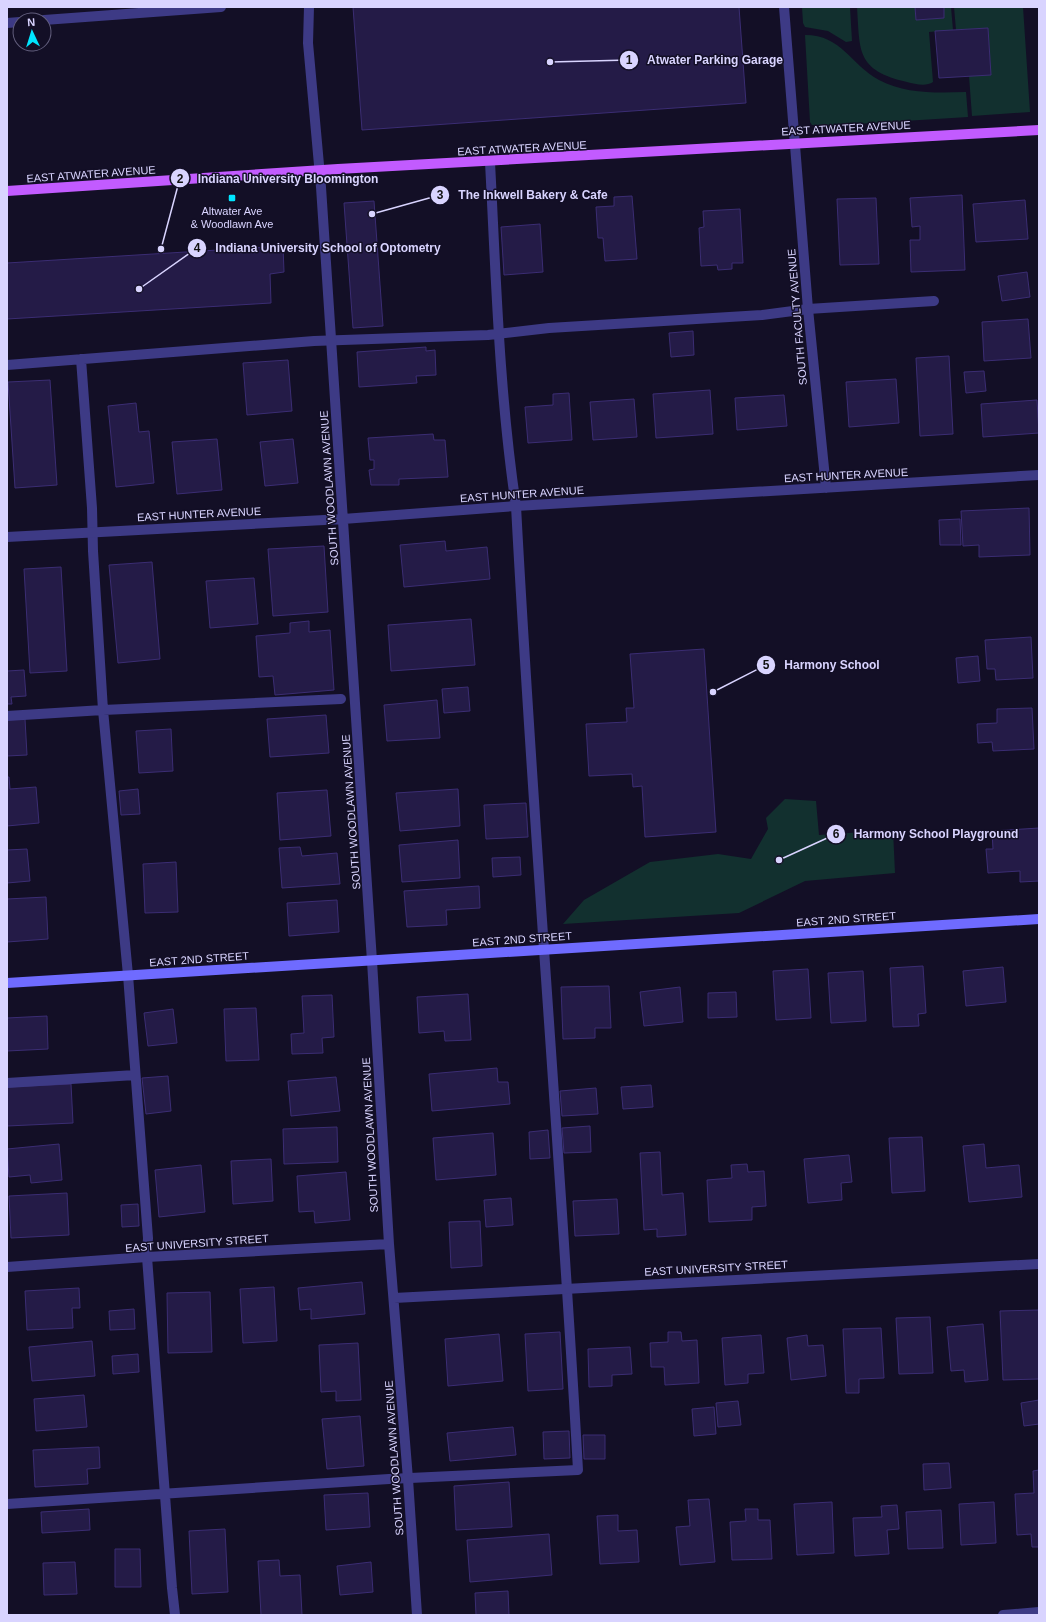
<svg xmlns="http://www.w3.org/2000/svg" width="1046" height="1622" font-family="Helvetica,sans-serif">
	<rect width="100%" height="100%" fill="#130f26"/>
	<!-- green -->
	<path fill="#12302f" d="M802,7H850L852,41L846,42L828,31L805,27L803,23Z
		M857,7H915L916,20L944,18V7H951L953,30L929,32L933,82C926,87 915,84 907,82C856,70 860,51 857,7Z
		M954,7H1023L1030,112L972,116L969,76L991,74L988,28L956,30Z
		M805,35C842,35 851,65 879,80C905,94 937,93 966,92L968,117L824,126L812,125L810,122Z
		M785,799L816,801L819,835L893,830L895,873L805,881L739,913L563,924L584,900L650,862L718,854L751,859L768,829L766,818Z"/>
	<!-- building -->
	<path fill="#241b47" stroke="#3b2d73" d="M353,7H739L746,103L362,130Z
		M915,7H944V18L916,20Z
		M988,28L991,75L939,78L935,31Z
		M962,195L965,270L911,272L910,240H920V226L912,227L910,198Z
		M632,196L637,259L605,261L603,238H598L596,207L614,206V197Z
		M876,198L879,264L840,265L837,199Z
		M1025,200L1028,239L976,242L973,204Z
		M374,201L383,326L353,328L344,203Z
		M740,209L743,263H732V269L718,270L717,265L701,266L699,228L704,227L703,211Z
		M540,224L543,272L504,275L501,227Z
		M283,246L284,272L270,274L271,303L7,319V263Z
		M1027,272L1030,297L1002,301L998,276Z
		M1028,319L1031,358L984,361L982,322Z
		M693,331L694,355L671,357L669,333Z
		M426,347V351L435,350L436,375L416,376L417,383L359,387L357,352Z
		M949,356L953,434L920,436L916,358Z
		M288,360L292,411L247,415L243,363Z
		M984,371L986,391L966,393L964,372Z
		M896,379L899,423L849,427L846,382Z
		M50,380L57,485L15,488L8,382Z
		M710,390L713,434L656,438L653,394Z
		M569,393L572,440L528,443L525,407L553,405V394Z
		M784,395L787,426L737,430L735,398Z
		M634,399L637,437L593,440L590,402Z
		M1037,400L1039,433L983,437L981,404Z
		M136,403L139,432L149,431L154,483L116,487L108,406Z
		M433,434L434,440H445L448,477L399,479V485H371L369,470L374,469V460H370L368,438Z
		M217,439L222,490L177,494L172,442Z
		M293,439L298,483L265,486L260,442Z
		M1029,508L1030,555L979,557V545L963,546L961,511Z
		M960,519L961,545H940L939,520Z
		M445,541L446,551L487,547L490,579L404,587L400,545Z
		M324,546L328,612L273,616L268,549Z
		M152,562L160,659L118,663L109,565Z
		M61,567L67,671L30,673L24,569Z
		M254,578L258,624L210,628L206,581Z
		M471,619L475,665L391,671L388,625Z
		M309,621V632L330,630L334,690L275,695L273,676L259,677L256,636L290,633V623Z
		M1031,637L1033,678L996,680L995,669H987L985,640Z
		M704,649L716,832L645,837L642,786L633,787L632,774L589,776L586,724L627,722L626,708H634L630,654Z
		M978,656L980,681L958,683L956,658Z
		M24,670L26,696L11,697L12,704H7V671Z
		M468,687L470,711L444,713L442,689Z
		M437,700L440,738L387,741L384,705Z
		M1032,708L1034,749L993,751L992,742L978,743L977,724L997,723V709Z
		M326,715L329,753L270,757L267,719Z
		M25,719L27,755L7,756V720Z
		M171,729L173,771L139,773L136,731Z
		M7,777H9L10,789L36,787L39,823L7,826Z
		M138,789L140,814L121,815L119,791Z
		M458,789L460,826L400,831L396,793Z
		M327,790L331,836L280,840L277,793Z
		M526,803L528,837L486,839L484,805Z
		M1039,828V881L1020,882V871L988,873L986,849H993L992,831Z
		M458,840L460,878L402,882L399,845Z
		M300,847L302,856L337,853L340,884L282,888L279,848Z
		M27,849L30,881L7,883V850Z
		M520,857L521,875L493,877L492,858Z
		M176,862L178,912L145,913L143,864Z
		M479,886L480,908L446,910L447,925L407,927L404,891Z
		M46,897L48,939L7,942V899Z
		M337,900L339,932L289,936L287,903Z
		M923,966L926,1013L918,1014L919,1026L893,1027L890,968Z
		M1003,967L1006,1002L966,1006L963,971Z
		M808,969L811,1018L776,1020L773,971Z
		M863,971L866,1021L831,1023L828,973Z
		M609,986L611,1028H595V1038L563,1039L561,987Z
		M680,987L683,1022L644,1026L640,992Z
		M736,992L737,1017L708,1018V993Z
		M468,994L471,1040L445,1041L444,1031L419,1033L417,997Z
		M332,995L334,1037L322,1038L323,1053L292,1054L291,1034L304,1033L302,996Z
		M256,1008L259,1060L226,1061L224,1009Z
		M173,1009L177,1043L148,1046L144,1013Z
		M47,1016L48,1049L7,1051V1018Z
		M497,1068L498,1082H508L510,1104L432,1111L429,1074Z
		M168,1076L171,1111L146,1114L142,1078Z
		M336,1077L340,1111L291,1116L288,1081Z
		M71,1084L73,1123L7,1126V1087Z
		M651,1085L653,1107L623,1109L621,1087Z
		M596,1088L598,1114L562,1116L560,1091Z
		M590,1126L591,1152L564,1153L562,1128Z
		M337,1127L338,1162L284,1164L283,1129Z
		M548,1130L550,1158L530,1159L529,1132Z
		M493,1133L496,1175L436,1180L433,1138Z
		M922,1137L925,1191L892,1193L889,1138Z
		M59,1144L62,1180L31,1183L30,1175L9,1177L7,1149Z
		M984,1144L986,1168L1019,1165L1022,1197L969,1202L963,1146Z
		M660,1152L662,1195L683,1193L686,1235L657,1237V1229L644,1230L640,1153Z
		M849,1155L852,1182L841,1183L842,1200L808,1203L804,1159Z
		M271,1159L273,1201L233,1204L231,1161Z
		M747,1164L748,1172L764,1171L766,1206L752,1207V1220L709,1222L707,1180L732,1178L731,1165Z
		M201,1165L205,1212L159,1217L155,1170Z
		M346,1172L350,1220L315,1223L314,1211L299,1212L297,1176Z
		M67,1193L69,1235L11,1238L9,1196Z
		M511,1198L513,1225L486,1227L484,1200Z
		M617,1199L619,1234L575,1236L573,1201Z
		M138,1204L139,1226L122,1227L121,1205Z
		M480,1221L482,1266L451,1268L449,1222Z
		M362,1282L365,1314L311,1319V1309L300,1310L298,1288Z
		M274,1287L277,1341L243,1343L240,1289Z
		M79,1288L80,1308H72L73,1328L27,1330L25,1291Z
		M210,1292L212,1352L168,1353L167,1293Z
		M134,1309L135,1329L110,1330L109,1311Z
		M1039,1310V1379L1003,1380L1000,1311Z
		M930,1317L933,1373L899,1374L896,1318Z
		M983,1324L988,1380L965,1382L964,1370L951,1371L947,1327Z
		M881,1328L884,1378L859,1379V1393H846L843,1329Z
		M560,1332L563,1389L528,1391L525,1334Z
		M668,1332H681L682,1341L697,1340L699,1383L665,1385L664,1367H651L650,1343L668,1342Z
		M499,1334L503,1381L448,1386L445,1339Z
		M761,1335L764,1373L748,1374V1383L725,1385L722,1338Z
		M807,1335L808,1346L823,1345L826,1376L791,1380L787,1338Z
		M92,1341L95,1376L32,1381L29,1347Z
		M358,1343L361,1400L336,1401V1391L321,1392L319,1345Z
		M630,1347L632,1374L612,1375V1386L589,1387L588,1349Z
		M138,1354L139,1372L113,1374L112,1356Z
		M84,1395L87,1427L36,1431L34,1399Z
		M1039,1400V1424L1024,1426L1021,1403Z
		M738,1401L741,1425L718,1427L716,1403Z
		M714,1407L716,1434L694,1436L692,1409Z
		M360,1416L364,1466L327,1469L322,1419Z
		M513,1427L516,1455L450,1461L447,1433Z
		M569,1431L570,1458L544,1459L543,1432Z
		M583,1435H605V1459H584Z
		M99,1447L100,1468L87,1469L88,1484L35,1487L33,1450Z
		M949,1463L951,1488L924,1490L923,1464Z
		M1039,1470V1547H1032L1031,1534L1017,1535L1015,1494L1034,1493L1033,1471Z
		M509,1482L512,1527L456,1530L454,1486Z
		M368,1493L370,1527L326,1530L324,1495Z
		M709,1499L715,1562L680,1565L676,1527L690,1526L688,1500Z
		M832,1502L834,1553L797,1555L794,1504Z
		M994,1502L996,1543L961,1545L959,1504Z
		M897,1505L899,1529L887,1530L889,1554L855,1556L853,1518L882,1517L881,1506Z
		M89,1509L90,1530L42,1533L41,1512Z
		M745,1509H758V1520H770L772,1559L732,1560L730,1522L746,1521Z
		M941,1510L943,1548L908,1549L906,1512Z
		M618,1515V1531L637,1530L639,1562L600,1564L597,1516Z
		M225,1529L228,1592L192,1594L189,1531Z
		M549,1534L552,1575L470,1582L467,1540Z
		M115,1549H140L141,1587H115Z
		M279,1560L280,1576L300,1575L302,1615H261L258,1561Z
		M75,1562L77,1594L44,1595L43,1563Z
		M371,1562L373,1592L340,1595L337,1566Z
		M508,1591L509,1615H476L475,1593Z"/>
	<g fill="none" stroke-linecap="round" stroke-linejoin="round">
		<!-- lane -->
		<path stroke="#3d3a85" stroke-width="10" d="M44,20L221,7
			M7,23L20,22
			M81,359L92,508L93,551L103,710L128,975L148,1238L147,1257L172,1588L175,1615
			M7,365L314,341L488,335L549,328L762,315L808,309L934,301
			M7,716L103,710L341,699
			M7,1083L135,1075
			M7,1504L389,1479L578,1470C560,1148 533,827 516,506C499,392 496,277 490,162"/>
		<!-- street -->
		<path stroke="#3d3a85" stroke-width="10" d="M309,7L308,43L321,187L372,961L389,1244L408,1479L417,1615
			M784,7L808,309L826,488
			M7,537L343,519L516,506L1039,475
			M7,1267L147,1257L389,1244
			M394,1298L1039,1264
			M1003,1615L1039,1612"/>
		<!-- secondary -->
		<path stroke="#6f6bff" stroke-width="10" d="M7,983L1039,919"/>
		<!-- primary -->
		<path stroke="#c25bff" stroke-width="10" d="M7,191L338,169L1039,130"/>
	</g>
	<!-- markers -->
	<rect fill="#00e5ff" stroke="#130f26" stroke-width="1.5" x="228" y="194" width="8" height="8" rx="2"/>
	<g text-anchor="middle" stroke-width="3" stroke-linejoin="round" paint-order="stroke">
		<!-- street labels -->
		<g font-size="11" fill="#d9d4ff" stroke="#130f26">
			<text transform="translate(846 128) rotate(-3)" y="4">EAST ATWATER AVENUE</text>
			<text transform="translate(522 148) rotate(-3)" y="4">EAST ATWATER AVENUE</text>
			<text transform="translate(91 174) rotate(-4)" y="4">EAST ATWATER AVENUE</text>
			<text transform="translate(797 317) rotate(-95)" y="4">SOUTH FACULTY AVENUE</text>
			<text transform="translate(846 475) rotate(-3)" y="4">EAST HUNTER AVENUE</text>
			<text transform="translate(329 488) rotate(-94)" y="4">SOUTH WOODLAWN AVENUE</text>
			<text transform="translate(522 494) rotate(-4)" y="4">EAST HUNTER AVENUE</text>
			<text transform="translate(199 514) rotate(-3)" y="4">EAST HUNTER AVENUE</text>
			<text transform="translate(351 812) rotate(-94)" y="4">SOUTH WOODLAWN AVENUE</text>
			<text transform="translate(846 919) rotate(-4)" y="4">EAST 2ND STREET</text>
			<text transform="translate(522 939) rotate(-4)" y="4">EAST 2ND STREET</text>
			<text transform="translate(199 959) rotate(-4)" y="4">EAST 2ND STREET</text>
			<text transform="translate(370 1135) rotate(-93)" y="4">SOUTH WOODLAWN AVENUE</text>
			<text transform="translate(197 1243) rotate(-4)" y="4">EAST UNIVERSITY STREET</text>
			<text transform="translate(716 1268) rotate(-3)" y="4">EAST UNIVERSITY STREET</text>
			<text transform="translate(394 1458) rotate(-94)" y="4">SOUTH WOODLAWN AVENUE</text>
		</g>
		<!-- poi labels -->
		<g font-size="11" fill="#d9d4ff" stroke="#130f26">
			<text x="232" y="215">Altwater Ave<tspan x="232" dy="13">&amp; Woodlawn Ave</tspan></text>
		</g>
	</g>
	<!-- callouts -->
	<path fill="none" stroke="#d9d4ff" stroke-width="1.5" d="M550 62L629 60M161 249L180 178M372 214L440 195M139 289L197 248M713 692L766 665M779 860L836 834"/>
	<g fill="#d9d4ff" stroke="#130f26" stroke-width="1.5">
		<circle cx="550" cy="62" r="4"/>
		<circle cx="161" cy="249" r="4"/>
		<circle cx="372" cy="214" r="4"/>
		<circle cx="139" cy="289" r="4"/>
		<circle cx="713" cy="692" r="4"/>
		<circle cx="779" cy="860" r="4"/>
		<circle cx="629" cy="60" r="10"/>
		<circle cx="180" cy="178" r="10"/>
		<circle cx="440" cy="195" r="10"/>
		<circle cx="197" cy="248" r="10"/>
		<circle cx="766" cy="665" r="10"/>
		<circle cx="836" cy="834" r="10"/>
	</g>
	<g font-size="12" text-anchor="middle" font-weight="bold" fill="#111">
		<text x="629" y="64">1</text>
		<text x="180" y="183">2</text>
		<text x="440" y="199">3</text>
		<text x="197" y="252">4</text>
		<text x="766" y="669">5</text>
		<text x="836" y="838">6</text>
	</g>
	<g font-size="12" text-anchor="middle" font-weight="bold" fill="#d9d4ff" stroke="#130f26" stroke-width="3" stroke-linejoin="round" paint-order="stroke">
		<text x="715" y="64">Atwater Parking Garage</text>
		<text x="288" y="183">Indiana University Bloomington</text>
		<text x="533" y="199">The Inkwell Bakery &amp; Cafe</text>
		<text x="328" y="252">Indiana University School of Optometry</text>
		<text x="832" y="669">Harmony School</text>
		<text x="936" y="838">Harmony School Playground</text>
	</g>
	<!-- border -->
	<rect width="1046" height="1622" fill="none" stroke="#d9d4ff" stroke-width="16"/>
	<!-- north arrow -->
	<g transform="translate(32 32) rotate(356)"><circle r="19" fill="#130f26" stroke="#625e7d"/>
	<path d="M0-3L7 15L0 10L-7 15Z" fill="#00e5ff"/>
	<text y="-6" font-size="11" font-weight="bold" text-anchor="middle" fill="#d9d4ff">N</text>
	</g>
</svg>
